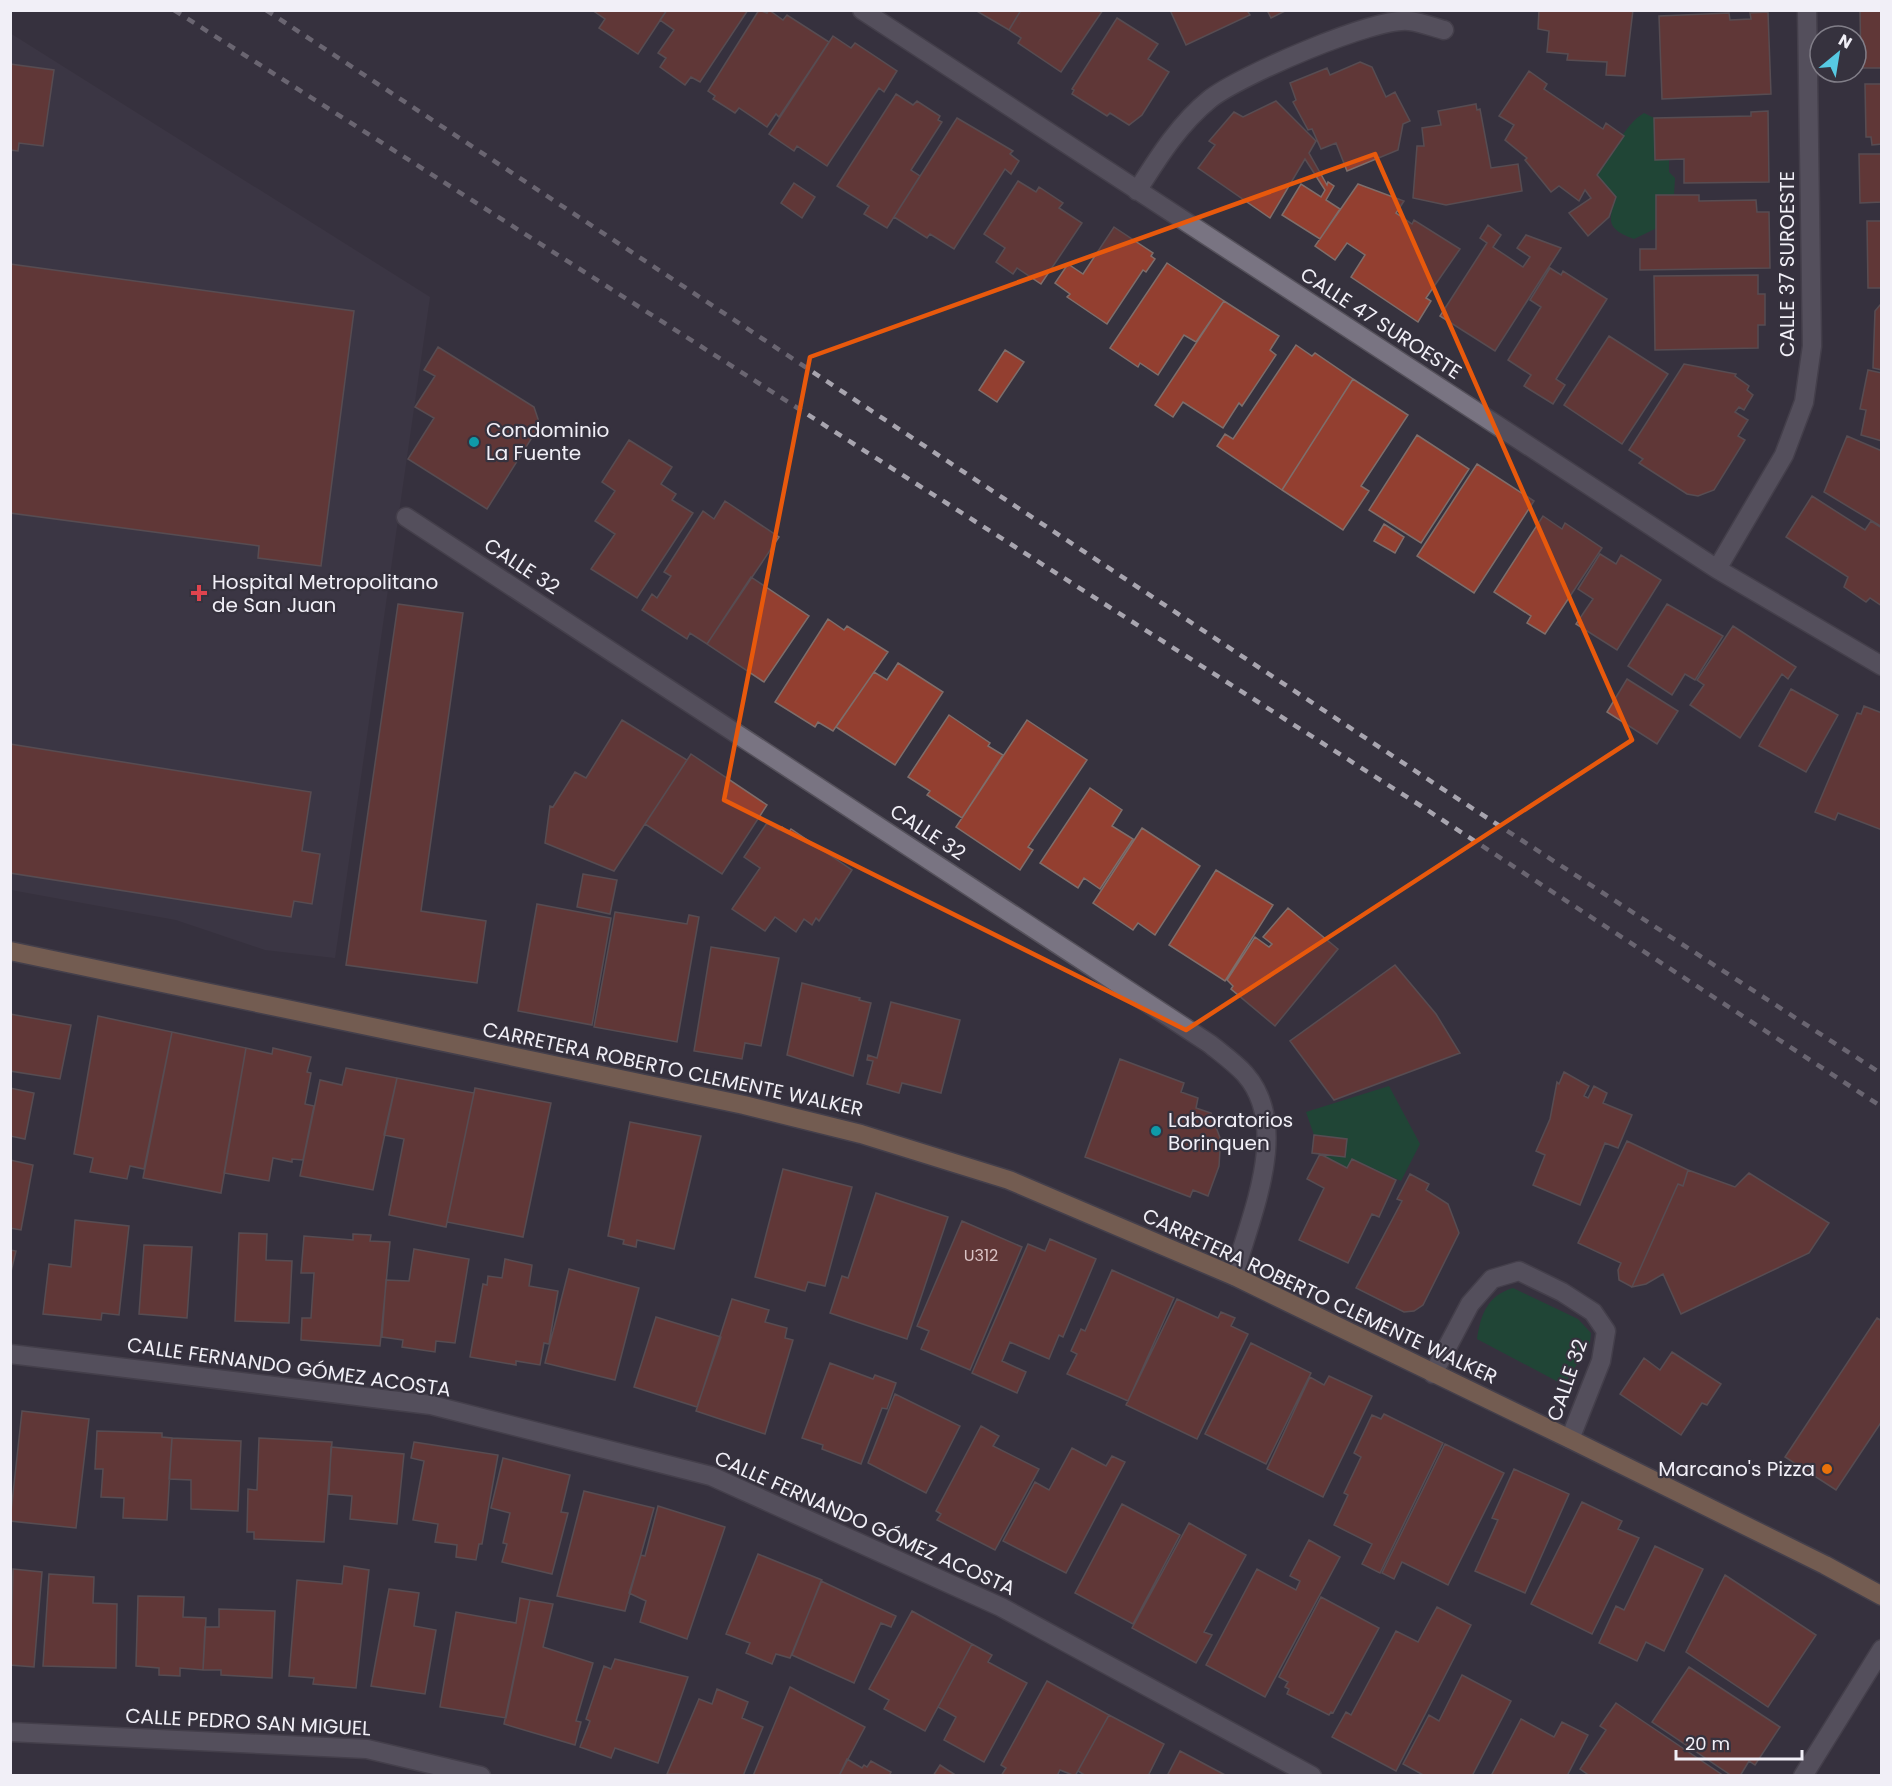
<svg xmlns="http://www.w3.org/2000/svg" width="1892" height="1786" font-family="Poppins,sans-serif">
	<rect width="100%" height="100%" fill="#36323e"/>
	<!-- built -->
	<path fill="#423c4c" d="M10,33L430,297L335,958L265,950L176,920L11,890Z"/>
	<!-- green -->
	<path fill="#055e2e" d="M1644,113L1654,118L1655,160L1669,159V172L1675,178L1674,195H1656L1657,228L1634,239C1608,229 1607,223 1616,197L1597,175C1614,156 1622,126 1644,113Z
		M1389,1086L1420,1144L1401,1181L1352,1159L1347,1168L1320,1154L1345,1157L1347,1139L1314,1135L1306,1112Z
		M1513,1288L1578,1319L1591,1333L1590,1343L1564,1385L1477,1339C1481,1314 1487,1296 1513,1288Z"/>
	<!-- building -->
	<path fill="#933f30" stroke="#7e6e6b" stroke-width="1.5" d="M592,10H667L638,54L599,28L605,19Z
		M667,10H748L700,82L691,77L685,85L660,67L666,58L658,53L674,30L660,20Z
		M759,10L767,13L769,10L783,20L787,15L829,42L779,117L776,114L767,127L739,108L735,113L713,99L715,96L708,91Z
		M975,10H1021L1009,30Z
		M1021,10H1103L1061,72L1018,43L1021,38L1009,30Z
		M1170,10H1247L1250,15L1186,45Z
		M1267,10H1287L1271,18Z
		M1539,10H1633L1625,76L1606,75L1607,62L1567,60L1568,54L1547,52L1549,31L1538,29Z
		M1860,10H1882V68H1861Z
		M1768,12L1771,94L1662,99L1659,16L1729,13L1730,20L1751,19L1750,13Z
		M1117,18L1158,44L1148,59L1169,72L1142,115L1129,125L1110,113L1107,116L1072,94L1074,90L1072,89Z
		M833,36L851,48L855,43L897,71L884,92L879,88L827,166L797,146L794,151L769,134Z
		M1360,62L1372,67L1386,97L1395,92L1410,121L1403,124L1398,150L1347,171L1336,143L1321,149L1312,129L1308,130L1293,102L1296,100L1290,83L1327,68L1330,75Z
		M10,64L54,70L43,146L19,143L18,151L10,150Z
		M1529,71L1547,84L1544,89L1603,129L1606,123L1624,136L1597,175L1616,197L1609,217L1588,236L1569,213L1591,198L1585,190L1579,201L1559,186L1551,192L1525,160L1527,158L1505,140L1514,125L1499,116Z
		M1865,84H1882V144L1872,145L1871,137H1866Z
		M896,94L913,105L917,101L940,116L938,120L942,122L911,170L920,176L887,228L864,214L869,206L837,186Z
		M1276,101L1316,141L1309,153L1327,185L1328,182L1334,186L1326,200L1340,209L1320,239L1282,215L1301,184L1321,197L1325,190L1305,159L1270,218L1198,168L1215,145L1209,141L1234,112L1243,117Z
		M1476,104L1477,110L1480,109L1491,168L1518,164L1522,191L1446,205L1413,198L1417,146H1424L1422,128L1441,125L1438,111Z
		M1768,111L1769,182L1684,183V159L1655,160L1654,118L1751,116V112Z
		M957,118L1013,151L1010,154L1019,161L1011,174L1005,169L954,249L930,234L927,238L894,217Z
		M1859,154H1882V202L1860,203Z
		M1018,181L1036,192L1039,187L1063,203L1059,208L1082,223L1041,284L1017,268L1013,274L996,262L1005,248L984,234Z
		M794,183L815,197L802,218L781,203Z
		M1358,184L1404,201L1396,213L1412,224L1414,220L1460,249L1426,298L1431,301L1418,322L1351,277L1365,255L1347,243L1335,260L1315,246Z
		M1656,195H1699V201L1756,200L1757,212H1769L1770,268L1640,270V249H1656Z
		M1867,221H1882V288H1868Z
		M1488,225L1501,235L1493,247L1523,267L1530,257L1517,248L1526,235L1561,248L1495,351L1440,316L1487,243L1480,238Z
		M1114,227L1153,253L1151,256L1155,259L1146,272L1143,270L1107,324L1067,297L1070,294L1055,283L1068,264L1083,274Z
		M1167,263L1224,301L1196,342L1184,335L1158,375L1140,363L1138,367L1110,348Z
		M10,264L354,311L321,566L258,558L259,546L10,513Z
		M1550,268L1561,275L1563,271L1607,299L1556,379L1565,385L1553,404L1524,386L1531,375L1508,360L1541,307L1530,300Z
		M1758,275V294H1765V325H1758V348L1655,350L1654,276Z
		M1224,301L1279,336L1270,350L1276,355L1242,406L1239,403L1223,428L1183,402L1173,417L1155,405Z
		M1880,305H1882V370L1873,368L1875,311Z
		M1609,336L1668,374L1622,444L1564,405Z
		M1296,345L1312,356L1315,353L1353,379L1282,490L1217,446L1225,434L1233,439Z
		M438,347L534,407L540,425L487,509L408,459L434,418L415,407L435,376L424,370Z
		M1005,350L1024,362L997,402L979,390Z
		M1684,364L1736,374L1735,376L1749,386L1747,390L1753,395L1744,410L1739,407L1735,412L1748,420L1738,436L1745,440L1714,490L1698,496L1687,494L1639,463L1643,459L1629,450Z
		M1868,370L1882,373V441L1861,435L1866,410L1860,409Z
		M1353,379L1408,415L1361,486L1369,491L1343,530L1282,490Z
		M1417,435L1469,469L1421,543L1369,510Z
		M1847,436L1882,451V527L1824,492Z
		M629,440L672,467L661,484L676,494L672,500L693,513L637,598L591,569L615,534L595,521L615,491L602,482Z
		M1477,464L1534,501L1474,593L1417,556Z
		M1812,496L1865,530L1871,521L1882,528V606L1870,598L1866,602L1844,587L1848,577L1786,537Z
		M725,501L779,537L707,644L690,633L687,639L642,610L652,594L657,598L671,576L664,572L703,511L714,519Z
		M1543,516L1562,529L1565,523L1602,548L1545,634L1527,623L1531,616L1494,592Z
		M1384,524L1404,537L1395,553L1374,541Z
		M1600,554L1616,564L1621,555L1661,580L1617,650L1576,624L1593,599L1578,589Z
		M751,577L809,616L764,682L707,644Z
		M398,604L463,613L421,911L486,921L477,983L346,965Z
		M1667,604L1723,636L1695,680L1685,674L1672,695L1628,666Z
		M828,619L844,630L847,626L888,652L833,731L818,722L815,727L775,702Z
		M1733,626L1796,667L1788,679L1782,674L1740,738L1690,705L1704,685L1697,680Z
		M898,663L943,692L895,765L836,727L874,672L887,680Z
		M1627,679L1678,711L1657,744L1607,712Z
		M1791,689L1838,715L1806,772L1759,746Z
		M1864,706L1882,713V830L1838,813L1835,820L1815,812L1857,713L1861,714Z
		M949,715L990,743L988,746L1003,755L962,818L927,795L930,791L908,777Z
		M622,720L687,760L614,871L545,843L550,806L553,807L575,772L586,778Z
		M1027,720L1087,760L1028,847L1033,850L1020,870L956,827Z
		M10,744L311,792L302,851L320,854L312,904L294,901L291,917L10,873Z
		M691,754L767,805L722,874L645,824Z
		M1090,788L1122,810L1112,826L1133,839L1100,889L1084,878L1078,888L1040,863Z
		M767,823L779,830L782,827L789,832L791,829L852,870L819,921L816,918L812,925L804,919L796,932L775,917L765,931L732,909L760,868L744,857Z
		M1142,828L1200,866L1155,935L1138,923L1133,930L1093,903Z
		M1216,870L1273,905L1225,981L1169,945Z
		M583,874L617,880L610,914L577,907Z
		M537,904L611,918L592,1025L518,1011Z
		M1288,908L1338,949L1275,1026L1231,989L1233,986L1227,980L1255,937L1269,947L1272,944L1263,937Z
		M615,912L687,924L689,915L699,917L677,1042L594,1027Z
		M711,947L779,958L761,1046L745,1043L742,1059L694,1051Z
		M1395,965L1436,1014L1460,1053L1334,1100L1290,1041Z
		M802,983L860,998L859,1000L871,1003L853,1076L787,1055Z
		M891,1002L960,1020L941,1093L902,1083L899,1093L867,1084L873,1061L867,1060L868,1055L877,1058Z
		M10,1014L71,1025L60,1079L10,1071Z
		M98,1016L172,1032L144,1169L130,1166L127,1179L90,1172L93,1158L74,1154Z
		M172,1032L246,1048L221,1193L143,1178Z
		M246,1048L272,1054L273,1048L311,1057L307,1072L311,1073L305,1104L314,1106L303,1160L292,1159V1162L273,1158L269,1181L224,1173Z
		M1120,1059L1184,1083L1181,1092L1198,1098L1196,1108L1211,1113L1220,1138V1150L1219,1166L1208,1196L1193,1190L1190,1197L1085,1157Z
		M346,1068L397,1078L373,1190L300,1176L320,1080L342,1085Z
		M1564,1072L1589,1086L1584,1096L1588,1098L1594,1086L1607,1093L1603,1103L1632,1115L1618,1148L1605,1143L1580,1205L1533,1185L1545,1155L1536,1151L1550,1119L1557,1082L1559,1084Z
		M397,1078L474,1093L446,1227L389,1215L404,1139L384,1135Z
		M10,1088L34,1093L25,1139L10,1136Z
		M475,1088L551,1103L523,1237L447,1222Z
		M630,1122L701,1136L674,1249L637,1240L636,1247L623,1244L624,1240L608,1236Z
		M1314,1135L1347,1139L1345,1157L1312,1153Z
		M1627,1141L1688,1170L1683,1186L1678,1184L1632,1287L1619,1280L1618,1270L1621,1263L1578,1243Z
		M1320,1154L1347,1168L1352,1159L1396,1180L1379,1217L1372,1214L1348,1263L1299,1240L1324,1188L1307,1179Z
		M10,1160L33,1165L21,1230L10,1228Z
		M783,1169L852,1187L825,1286L808,1282L805,1291L755,1277Z
		M1688,1170L1735,1187L1749,1173L1829,1223L1809,1253L1681,1314L1663,1274L1646,1284L1632,1287L1678,1184L1683,1186Z
		M1410,1174L1429,1184L1426,1190L1448,1204L1459,1233L1423,1305L1414,1311L1404,1312L1356,1288L1402,1201L1397,1199Z
		M876,1193L948,1217L907,1339L830,1313L842,1276L848,1278Z
		M75,1220L129,1226L119,1315L102,1313L101,1320L43,1314L49,1264L71,1267Z
		M962,1221L1022,1247L970,1370L921,1349L929,1331L917,1326Z
		M239,1233L267,1234L266,1260L292,1261L289,1323L235,1321Z
		M353,1234L371,1235L370,1241L390,1242L380,1346L301,1340L302,1318H311L314,1273H301L304,1236L353,1240Z
		M1050,1239L1096,1259L1063,1337L1059,1335L1049,1359L1010,1342L1002,1361L1026,1372L1017,1393L972,1373L1028,1244L1045,1251Z
		M144,1245L192,1247L187,1318L139,1314Z
		M414,1249L469,1259L455,1343L436,1341L435,1352L402,1347L403,1340L382,1337L386,1280L409,1281Z
		M10,1250L16,1251L10,1276Z
		M505,1259L532,1265L529,1286L558,1291L549,1344L544,1343L540,1365L516,1361V1365L470,1357L483,1284L487,1285L488,1276L502,1278Z
		M569,1269L639,1288L615,1380L545,1363Z
		M1112,1270L1174,1298L1128,1401L1067,1374L1077,1354L1071,1351L1081,1329L1085,1331Z
		M732,1299L769,1310L765,1322L787,1328L785,1338L793,1340L765,1434L696,1411Z
		M1177,1299L1218,1318L1221,1312L1235,1318L1231,1326L1248,1334L1197,1439L1126,1405Z
		M656,1317L721,1337L697,1407L634,1387Z
		M1877,1318L1882,1321V1421L1836,1490L1785,1457Z
		M1251,1343L1311,1373L1266,1464L1205,1434Z
		M1672,1352L1721,1384L1707,1405L1702,1403L1681,1435L1620,1394L1644,1358L1660,1370Z
		M830,1363L873,1379L875,1375L896,1383L887,1409L882,1408L861,1464L822,1449L823,1445L802,1438Z
		M1329,1376L1372,1396L1323,1497L1267,1469L1310,1377L1324,1385Z
		M895,1394L960,1426L926,1493L868,1463Z
		M22,1411L89,1419L76,1528L10,1521Z
		M1384,1414L1443,1443L1380,1573L1362,1564L1372,1544L1334,1525L1348,1495L1344,1493L1361,1457L1354,1453L1372,1415L1381,1419Z
		M981,1426L999,1436L993,1446L1039,1469L995,1550L937,1520L941,1514L936,1511Z
		M97,1431L162,1433V1437L172,1438L167,1520L123,1518L124,1498L101,1497L103,1469H95Z
		M172,1438L241,1441L238,1511L191,1509V1480L169,1479Z
		M259,1438L332,1442L324,1542L254,1539V1532H247L248,1489L257,1490Z
		M414,1442L498,1455L482,1544H479L476,1560L456,1557L457,1545L435,1542L438,1524L413,1520L424,1461L411,1458Z
		M1445,1444L1504,1473L1448,1585L1402,1562L1394,1579L1382,1573Z
		M331,1447L404,1454L397,1524L350,1519L352,1496L329,1494Z
		M1072,1448L1106,1466L1112,1456L1125,1462L1066,1573L1003,1541L1035,1482L1049,1490Z
		M503,1458L570,1475L561,1512L568,1513L552,1574L502,1562L507,1544L503,1543L510,1513L491,1508Z
		M1514,1469L1569,1494L1525,1593L1475,1571L1498,1520L1492,1518Z
		M584,1491L654,1508L625,1611L557,1596Z
		M1582,1502L1622,1521L1618,1529L1639,1538L1592,1634L1531,1604Z
		M1122,1504L1180,1535L1133,1624L1075,1593Z
		M658,1506L725,1527L687,1639L640,1622L646,1601L629,1593L641,1555L645,1556Z
		M1189,1523L1246,1555L1204,1632L1212,1635L1196,1663L1132,1628Z
		M1309,1540L1340,1557L1265,1697L1206,1665L1257,1569L1296,1590L1300,1581L1290,1576Z
		M1655,1546L1703,1569L1664,1651L1646,1642L1637,1661L1599,1643L1616,1606L1624,1610Z
		M758,1554L822,1580L790,1658L776,1654L772,1664L746,1653L750,1643L726,1634Z
		M344,1566L369,1570L356,1688L313,1684L314,1678L289,1676L297,1580L342,1584Z
		M13,1569L42,1572L34,1667L10,1665Z
		M49,1574L94,1577L93,1603L117,1604L116,1668L43,1666Z
		M1725,1575L1816,1635L1768,1707L1686,1652Z
		M821,1581L896,1616L891,1627L881,1623L854,1683L792,1655Z
		M389,1589L419,1593L414,1626L436,1630L425,1694L371,1686Z
		M138,1596L184,1597L183,1617L206,1618L203,1670L180,1668V1676L159,1675V1668L136,1666Z
		M1321,1597L1379,1628L1333,1713L1331,1712L1329,1715L1287,1694L1289,1689L1285,1687L1288,1682L1279,1677Z
		M520,1598L530,1600L506,1718L440,1707L456,1612L516,1623Z
		M530,1600L553,1604L543,1647L593,1663L576,1721L581,1722L575,1745L504,1724Z
		M1437,1607L1471,1625L1396,1771L1332,1737L1346,1712L1351,1715L1396,1631L1418,1642Z
		M219,1609L275,1611L272,1678L221,1675V1670H203L205,1627H219Z
		M912,1611L972,1644L925,1731L884,1709L889,1700L869,1689Z
		M972,1644L992,1655L988,1662L1027,1683L984,1762L944,1740L956,1717L938,1707Z
		M615,1659L688,1677L658,1763L615,1748L611,1758L580,1747L590,1721L586,1719L604,1666L611,1669Z
		M1689,1667L1780,1727L1755,1765L1749,1761L1740,1776H1732L1652,1722Z
		M1462,1675L1511,1701L1472,1776H1425L1403,1764L1429,1715L1439,1721Z
		M1047,1681L1109,1715L1075,1776L1060,1770L1057,1776H1001L1006,1768L1001,1765Z
		M790,1687L865,1727L839,1776H753Z
		M717,1689L748,1702L742,1718L763,1727L743,1776L667,1774L699,1699L712,1704Z
		M1616,1703L1724,1776H1590L1580,1769L1606,1730L1600,1726Z
		M1109,1715L1164,1744L1148,1776H1086L1078,1771Z
		M1521,1719L1554,1737L1562,1722L1588,1735L1567,1776H1491Z
		M1180,1751L1227,1776H1167Z
		M847,1759L862,1768L864,1765L867,1767L871,1761L891,1772L889,1776H839Z
		M940,1765L957,1776H933Z"/>
	<g fill="none" stroke-linecap="round" stroke-linejoin="round">
		<!-- minor casing -->
		<g stroke="#55515b" stroke-width="21">
			<path id="minor" d="M862,10L1717,569L1882,666
				M1137,191C1158,158 1179,124 1210,99C1239,76 1374,17 1409,21C1420,22 1433,27 1444,30
				M406,517L1210,1044C1221,1053 1235,1063 1245,1074C1292,1127 1250,1216 1234,1276
				M1717,569L1784,455L1804,402L1812,346L1807,10
				M10,1354L431,1405L711,1476L1001,1607L1312,1776
				M1433,1374L1470,1304L1492,1279L1519,1271L1562,1292L1593,1312L1606,1331L1601,1361L1570,1439
				M10,1732L367,1749L481,1776
				M1803,1776L1882,1649"/>
		</g>
		<!-- major casing -->
		<g stroke="#55515b" stroke-width="21">
			<path id="major" d="M10,951L744,1105L861,1134L1009,1180L1234,1276L1570,1439L1825,1565L1882,1596"/>
		</g>
		<!-- minor -->
		<use href="#minor" stroke="#797482" stroke-width="18"/>
		<!-- major -->
		<use href="#major" stroke="#bd9068" stroke-width="18"/>
		<!-- rail -->
		<path stroke="#a8a5af" stroke-width="4.5" stroke-dasharray="8 8" stroke-linecap="butt" d="M174,10L1421,806L1882,1107
			M266,10L1435,784L1882,1074"/>
	</g>
	<!-- marked area -->
	<path d="M0 0H1892V1786H0ZM1375,154L1632,740L1186,1030L724,800L810,357Z" fill="#36323e" fill-opacity=".55" fill-rule="evenodd"/>
	<path fill="none" stroke="#e8590c" stroke-width="4.5" stroke-linejoin="round" d="M1375,154L1632,740L1186,1030L724,800L810,357Z"/>
	<!-- markers -->
	<g fill="#0f9aa8" stroke="#36323e" stroke-width="2">
		<circle cx="474" cy="442" r="6"/>
		<circle cx="1156" cy="1131" r="6"/>
	</g>
	<path fill="#e0444e" stroke="#36323e" stroke-width="2" d="M196 584h6v6h6v6h-6v6h-6v-6h-6v-6h6z"/>
	<circle fill="#e8710a" stroke="#36323e" stroke-width="2" cx="1827" cy="1469" r="6"/>
	<g text-anchor="middle" stroke-width="4.5" stroke-linejoin="round" paint-order="stroke">
		<!-- number labels -->
		<g font-size="16" fill="#dac3c5">
			<text x="981" y="1261">U312</text>
		</g>
		<!-- street labels -->
		<g font-size="20" fill="#f1eff7" stroke="#36323e">
			<text transform="translate(1787 264) rotate(-90)" y="7">CALLE 37 SUROESTE</text>
			<text transform="translate(1381 323) rotate(33)" y="7">CALLE 47 SUROESTE</text>
			<text transform="translate(522 566) rotate(33)" y="7">CALLE 32</text>
			<text transform="translate(928 832) rotate(33)" y="7">CALLE 32</text>
			<text transform="translate(673 1069) rotate(12)" y="7">CARRETERA ROBERTO CLEMENTE WALKER</text>
			<text transform="translate(1320 1296) rotate(25)" y="7">CARRETERA ROBERTO CLEMENTE WALKER</text>
			<text transform="translate(289 1367) rotate(8)" y="7">CALLE FERNANDO GÓMEZ ACOSTA</text>
			<text transform="translate(1567 1380) rotate(-71)" y="7">CALLE 32</text>
			<text transform="translate(865 1523) rotate(24)" y="7">CALLE FERNANDO GÓMEZ ACOSTA</text>
			<text transform="translate(248 1722) rotate(3)" y="7">CALLE PEDRO SAN MIGUEL</text>
		</g>
		<!-- poi labels -->
		<g font-size="20" fill="#f1eff7" stroke="#36323e" text-anchor="start">
			<text x="486" y="437">Condominio<tspan x="486" dy="23">La Fuente</tspan></text>
			<text x="212" y="589">Hospital Metropolitano<tspan x="212" dy="23">de San Juan</tspan></text>
			<text x="1168" y="1127">Laboratorios<tspan x="1168" dy="23">Borinquen</tspan></text>
			<text x="1815" y="1476" text-anchor="end">Marcano's Pizza</text>
		</g>
	</g>
	<!-- border -->
	<rect width="1892" height="1786" fill="none" stroke="#f1eff7" stroke-width="24"/>
	<!-- north arrow -->
	<g transform="translate(1838 54) rotate(30)"><circle r="28" fill="#36323e" stroke="#817e88" stroke-width="1.5"/>
	<path d="M0-4.5L10 22L0 15L-10 22Z" fill="#57c9e2"/>
	<text y="-9" font-size="16" font-weight="bold" text-anchor="middle" fill="#f1eff7">N</text>
	</g>
	<!-- scale -->
	<path d="M1676 1750v9h126v-9" fill="none" stroke="#f1eff7" stroke-width="3"/>
	<text x="1685" y="1750" font-size="18" fill="#f1eff7" stroke="#36323e" stroke-width="4.5" paint-order="stroke">20 m</text>
</svg>
